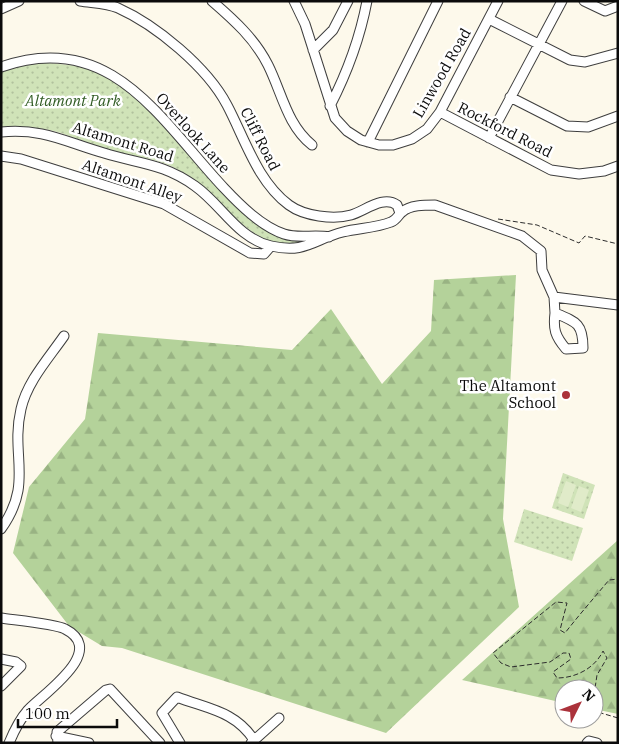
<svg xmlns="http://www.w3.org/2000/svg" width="619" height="744" font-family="'IBM Plex Serif',serif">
	<defs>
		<pattern id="forest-firs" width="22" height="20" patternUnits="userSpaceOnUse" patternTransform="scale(1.25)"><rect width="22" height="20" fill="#b4d29a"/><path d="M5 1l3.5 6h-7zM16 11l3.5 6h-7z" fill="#99b383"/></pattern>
		<pattern id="park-dots" width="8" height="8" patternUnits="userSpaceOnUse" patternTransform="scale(1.25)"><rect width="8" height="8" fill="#d0e3b8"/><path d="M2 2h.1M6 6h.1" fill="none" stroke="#b1c19d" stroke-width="1.8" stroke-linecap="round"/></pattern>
	</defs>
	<rect width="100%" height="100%" fill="#fdf9eb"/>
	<!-- forest -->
	<path fill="url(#forest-firs)" d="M516,275L503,519L519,607L386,733L122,648L102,646L69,626L13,553L29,487L85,419L98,333L292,350L331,309L382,384L431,331L434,280Z
		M618,540V714L594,709V689H564V703L462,680Z"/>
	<!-- park -->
	<path fill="url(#park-dots)" d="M39,62L78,66L98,73L121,86L144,101L201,166L273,231L317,237C268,267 232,211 200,184C191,177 181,171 171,166C151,157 129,156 108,150C90,145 73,136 54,131C37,127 19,128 1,129V72L22,64Z
		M563,473L595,485L584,519L552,508Z
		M524,509L583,528L572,561L514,542Z"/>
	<!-- pitch -->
	<path fill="#e0ebc9" d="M566,481L576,485L568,507L558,503Z
		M579,486L589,490L581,512L571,508Z"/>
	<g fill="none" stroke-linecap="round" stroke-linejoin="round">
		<!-- minor casing -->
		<g stroke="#3e3e3e" stroke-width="11">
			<path id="minor" d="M80,1C92,3 107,3 118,8C156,25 207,67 227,105C245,139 257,181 289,205C304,216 333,220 351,215C365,211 383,195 397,205L400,213
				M212,1C234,20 255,39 268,65C282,93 287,125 312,145
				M294,1L305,24L335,118L347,131L361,140L379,145H393L412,139L427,129L440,112L498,1
				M584,1L605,11L618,6
				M1,9L19,1
				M489,19L570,60L585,62L618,53
				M313,50L333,30L348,1
				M1,67C111,28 161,121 224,188C240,205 261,226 284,234C299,239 314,234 329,237
				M510,97L567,126L588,127L618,116
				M330,106C347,73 360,38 367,1
				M440,112L551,170L579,174L604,171L618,166
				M1,132C44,128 65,142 104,153C139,164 163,163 195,186C222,205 237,238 271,246C306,254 314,239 343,232C359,228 376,228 391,222C397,220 398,215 402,212C410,205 424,205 435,205L522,236L541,251L542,270L554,297L618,305
				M489,138L562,1
				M368,142L438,1
				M1,156L21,159L164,204L250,253L264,254L271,246
				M554,297L555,313C577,322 583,324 583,348L566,349C555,336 553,329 555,313
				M1,529C34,483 10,456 21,409C27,382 48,359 64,336
				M1,618C14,620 56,624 65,629C108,651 44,693 28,710C20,719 14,731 9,743
				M1,659L16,662L21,666L1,686
				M56,736L89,743
				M58,743L57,732L106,690L110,689L160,743
				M180,743L162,713L177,697C208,709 235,711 254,740
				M251,743L279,718
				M587,743L589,741L597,743"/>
		</g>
		<!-- path -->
		<path stroke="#2d2d2d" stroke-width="1" stroke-dasharray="5 2.5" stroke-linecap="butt" d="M498,219L537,225L579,243L585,236L618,244
			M594,695L597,675L607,658L603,651C595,668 576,678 557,678L553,672L571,659L569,653H563L550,662L511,667L501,663L493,653L556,602L567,603L560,630L565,633C579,615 594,598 609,580L618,579
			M594,706L601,713L618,718"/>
		<!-- minor -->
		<use href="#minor" stroke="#fff" stroke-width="9"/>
	</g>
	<!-- markers -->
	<circle fill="#ab323b" stroke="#fff" stroke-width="2" cx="566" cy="395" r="5"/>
	<g text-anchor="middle" stroke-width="5" stroke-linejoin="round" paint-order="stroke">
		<!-- street labels -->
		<g font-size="15" fill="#0b0b0b" stroke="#fff">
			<text transform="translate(442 73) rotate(-60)" y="5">Linwood Road</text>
			<text transform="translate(505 130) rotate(27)" y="5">Rockford Road</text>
			<text transform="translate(193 133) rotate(48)" y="5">Overlook Lane</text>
			<text transform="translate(260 139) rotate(63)" y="5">Cliff Road</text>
			<text transform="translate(123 142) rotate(17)" y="5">Altamont Road</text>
			<text transform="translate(132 181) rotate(19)" y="5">Altamont Alley</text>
		</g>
		<!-- park labels -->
		<g font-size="15" font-style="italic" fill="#305b23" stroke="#fff">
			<text x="73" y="106">Altamont Park</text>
		</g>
		<!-- poi labels -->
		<g font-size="15" fill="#0b0b0b" stroke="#fff" text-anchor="end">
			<text x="556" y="391">The Altamont<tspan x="556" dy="17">School</tspan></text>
		</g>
	</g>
	<!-- border -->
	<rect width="619" height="744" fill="none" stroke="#0b0b0b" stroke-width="5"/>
	<!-- north arrow -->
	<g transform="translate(579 704) rotate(48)"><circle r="24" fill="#ffffff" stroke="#9d9d9d"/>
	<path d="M0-4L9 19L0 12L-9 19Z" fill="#ab323b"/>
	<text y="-8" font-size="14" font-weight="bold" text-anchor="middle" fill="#0b0b0b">N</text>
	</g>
	<!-- scale -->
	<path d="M18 719v8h99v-8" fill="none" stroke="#0b0b0b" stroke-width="2.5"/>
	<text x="25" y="719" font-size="15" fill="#0b0b0b" stroke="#ffffff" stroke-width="4" paint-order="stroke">100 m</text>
</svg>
